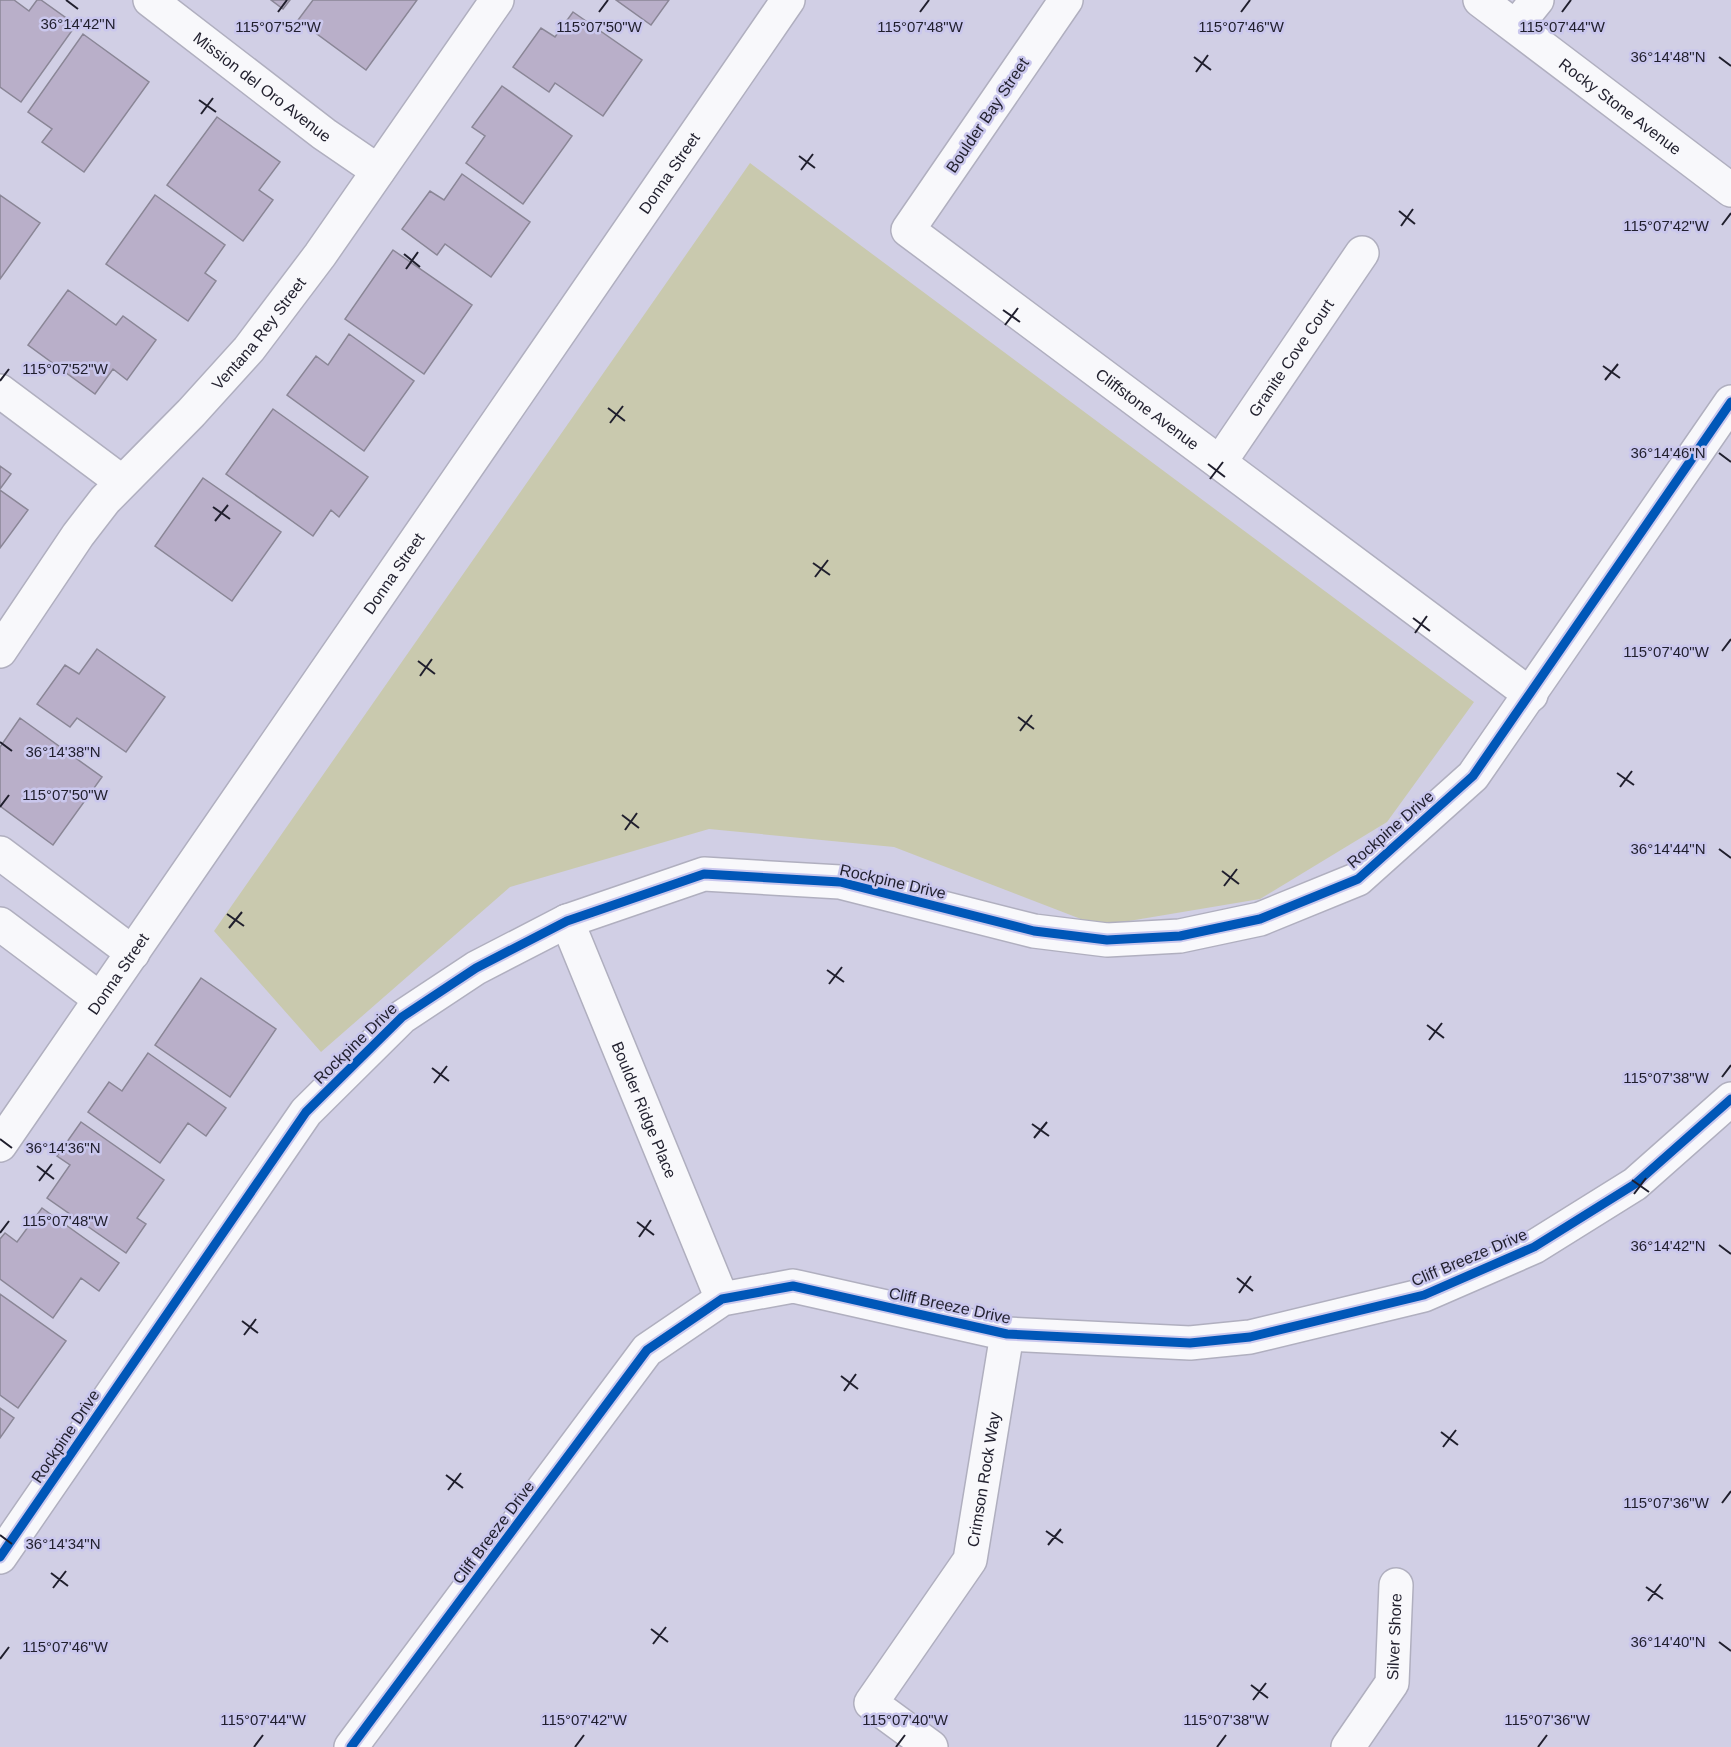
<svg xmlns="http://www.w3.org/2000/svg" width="1731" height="1747" font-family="Helvetica,sans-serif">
	<rect width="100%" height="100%" fill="#d1cfe5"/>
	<!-- green -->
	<path fill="#c9c9ae" d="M750,163L1474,702L1387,822L1260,899L1099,926L894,847L709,829L510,887L321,1052L214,931Z"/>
	<!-- building -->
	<path fill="#b9afc9" stroke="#8a8696" stroke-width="1.5" d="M0,0H14L29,11L37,0H41L76,25L21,102L0,87Z
		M271,0H290L283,9Z
		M313,0H417L366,70L298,20Z
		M616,0H669L651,25Z
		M573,12L642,60L603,116L555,83L549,92L513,67L541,28L555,37Z
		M83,34L149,82L84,172L42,142L52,129L28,112Z
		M502,86L572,136L523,204L466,163L485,136L472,127Z
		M217,117L280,162L259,190L273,200L243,241L167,185Z
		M462,174L530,222L491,277L445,244L437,255L402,229L430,191L444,200Z
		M0,195L40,223L0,279Z
		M155,195L225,245L205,273L216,281L188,321L106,264Z
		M393,250L472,305L424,374L345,319Z
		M68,290L116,325L123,316L156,340L127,380L113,369L95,394L28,345Z
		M349,334L414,381L364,451L287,395L316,356L328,365Z
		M273,409L368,477L339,517L331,510L313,536L226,474Z
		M0,466L11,474L0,489Z
		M203,478L281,532L232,601L155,546Z
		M0,490L28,510L0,548Z
		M97,649L165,697L126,752L77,718L70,727L37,704L65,665L79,674Z
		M20,718L102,777L53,845L0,806V747Z
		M201,978L276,1029L230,1097L155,1045Z
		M148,1053L226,1108L206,1136L188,1123L160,1163L88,1112L109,1082L122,1091Z
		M81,1122L164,1180L137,1218L146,1224L126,1253L47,1198L70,1165L57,1156Z
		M42,1208L119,1263L99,1291L81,1278L53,1318L0,1279V1239L5,1233L17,1242Z
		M0,1294L66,1341L18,1408L0,1395Z
		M0,1408L14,1418L0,1438Z"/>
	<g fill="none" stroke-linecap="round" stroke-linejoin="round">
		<!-- minor casing -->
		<g stroke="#b0afbf" stroke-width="36">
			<g id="minor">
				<path id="s1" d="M150,0L324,134L378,171"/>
				<path id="s2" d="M1066,0L908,230L1531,695"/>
				<path id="s3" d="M1480,0L1731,190"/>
				<path d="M1516,26L1537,0"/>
				<path d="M0,391L122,482"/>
				<path id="s4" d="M1220,462L1362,253"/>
				<path id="s5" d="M0,651L78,535L105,500L191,413L249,349L320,255L497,0"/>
				<path d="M0,853L133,953"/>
				<path id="s6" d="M567,921L722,1299"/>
				<path d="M0,924L100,999"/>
				<path d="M0,1557L306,1112L402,1017L476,968L567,921L704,874L840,882L1034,931L1107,940L1180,936L1260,919L1358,879L1473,776L1731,402"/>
				<path d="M351,1747L647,1350L722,1299L793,1286L1007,1334L1190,1343L1250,1337L1424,1295L1534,1247L1635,1184L1731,1099"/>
				<path id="s7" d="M931,1747L871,1703L970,1560L1007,1334"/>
				<path id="s8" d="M1348,1747L1392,1683L1396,1585"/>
			</g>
		</g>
		<!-- tertiary casing -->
		<g stroke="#b0afbf" stroke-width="36">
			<g id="tertiary">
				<path id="s9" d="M0,1145L788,0"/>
			</g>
		</g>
		<!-- minor -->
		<use href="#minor" stroke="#f8f8fb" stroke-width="33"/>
		<!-- tertiary -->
		<use href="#tertiary" stroke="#f8f8fb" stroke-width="33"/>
		<!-- cycleway casing -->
		<g stroke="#cac7ed" stroke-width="13">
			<path id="cycleway" d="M0,1557L306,1112L402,1017L476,968L567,921L704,874L840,882L1034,931L1107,940L1180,936L1260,919L1358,879L1473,776L1731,402
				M351,1747L647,1350L722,1299L793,1286L1007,1334L1190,1343L1250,1337L1424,1295L1534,1247L1635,1184L1731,1099"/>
		</g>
		<!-- cycleway -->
		<use href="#cycleway" stroke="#0057b8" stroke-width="9"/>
	</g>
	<!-- ticks -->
	<path fill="none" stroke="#201f2d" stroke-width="2" d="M66,0L78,9M278,12L287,0M599,12L608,0M920,12L929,0M1241,12L1250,0M1562,12L1571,0M1194,57L1211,70M1719,57L1731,66M1196,72L1208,55M199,100L216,112M201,114L213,98M799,156L815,168M801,170L813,154M1399,211L1415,224M1722,225L1731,213M1401,226L1413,209M404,254L420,267M406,269L418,252M1003,310L1020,322M1005,325L1018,308M1603,366L1620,378M1605,380L1618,364M0,381L9,369M608,408L625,421M610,423L623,406M1719,453L1731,462M1208,464L1225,477M1210,479L1223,462M213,507L230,519M215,521L228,505M813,563L830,575M815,577L828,560M1413,618L1430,631M1415,633L1427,616M1722,651L1731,639M418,661L435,674M420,676L432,659M1018,717L1034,729M1020,731L1032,715M0,742L12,751M1617,773L1634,785M1620,787L1632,771M0,807L9,795M622,815L639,828M625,830L637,813M1719,849L1731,858M1222,871L1239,884M1224,886L1237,869M227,914L244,926M229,928L242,912M827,970L844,982M829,984L842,967M1427,1025L1444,1038M1429,1040L1442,1023M432,1068L449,1081M1722,1077L1731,1065M434,1083L447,1066M1032,1124L1049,1136M1034,1138L1047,1122M0,1139L12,1148M37,1166L54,1179M1632,1180L1649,1192M39,1181L52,1164M1634,1194L1646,1178M637,1222L654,1235M0,1233L9,1221M639,1237L651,1220M1719,1245L1731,1254M1237,1278L1253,1291M1239,1293L1251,1276M242,1321L258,1333M244,1335L256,1319M841,1376L858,1389M844,1391L856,1374M1441,1432L1458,1445M1443,1447L1456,1430M446,1475L463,1488M448,1490L461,1473M1722,1503L1731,1491M1046,1531L1063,1543M0,1535L12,1544M1048,1545L1061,1529M51,1573L68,1586M1646,1587L1663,1599M53,1588L66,1571M1648,1601L1661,1584M651,1629L668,1642M1719,1642L1731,1651M653,1644L666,1627M0,1659L9,1647M1251,1685L1268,1698M1253,1700L1266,1683M254,1747L263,1735M575,1747L584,1735M896,1747L905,1735M1217,1747L1226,1735M1538,1747L1547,1735"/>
	<g text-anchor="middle" stroke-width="5" stroke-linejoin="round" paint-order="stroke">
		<!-- street labels -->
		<g font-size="16" fill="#201f2d" stroke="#cac7ed">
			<text dy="6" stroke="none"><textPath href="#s1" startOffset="142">Mission del Oro Avenue</textPath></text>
			<text dy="6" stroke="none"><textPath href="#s3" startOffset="176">Rocky Stone Avenue</textPath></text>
			<text transform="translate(987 115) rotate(-56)" y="6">Boulder Bay Street</text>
			<text dy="6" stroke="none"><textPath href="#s9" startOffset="1180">Donna Street</textPath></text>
			<text dy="6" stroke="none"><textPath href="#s5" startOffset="411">Ventana Rey Street</textPath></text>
			<text dy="6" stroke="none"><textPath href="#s4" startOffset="126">Granite Cove Court</textPath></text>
			<text dy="6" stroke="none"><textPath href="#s2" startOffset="578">Cliffstone Avenue</textPath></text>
			<text dy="6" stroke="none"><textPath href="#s9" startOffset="694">Donna Street</textPath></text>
			<text transform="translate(1390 829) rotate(-41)" y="6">Rockpine Drive</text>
			<text transform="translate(893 881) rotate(13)" y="6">Rockpine Drive</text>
			<text dy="6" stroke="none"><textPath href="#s9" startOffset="208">Donna Street</textPath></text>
			<text transform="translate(355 1043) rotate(-44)" y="6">Rockpine Drive</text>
			<text dy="6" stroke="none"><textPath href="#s6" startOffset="204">Boulder Ridge Place</textPath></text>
			<text transform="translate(1469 1257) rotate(-23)" y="6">Cliff Breeze Drive</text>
			<text transform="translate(950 1305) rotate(12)" y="6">Cliff Breeze Drive</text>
			<text transform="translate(65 1436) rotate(-56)" y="6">Rockpine Drive</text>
			<text dy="6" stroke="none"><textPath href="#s7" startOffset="330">Crimson Rock Way</textPath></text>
			<text transform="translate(493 1532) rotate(-53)" y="6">Cliff Breeze Drive</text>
			<text dy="6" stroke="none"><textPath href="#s8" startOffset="124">Silver Shore</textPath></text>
		</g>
	</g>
	<g font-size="15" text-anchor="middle" fill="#201f2d" stroke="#cac7ed" stroke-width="5" stroke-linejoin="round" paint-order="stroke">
		<text x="78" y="29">36°14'42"N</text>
		<text x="278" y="32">115°07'52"W</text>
		<text x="599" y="32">115°07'50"W</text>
		<text x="920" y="32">115°07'48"W</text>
		<text x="1241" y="32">115°07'46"W</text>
		<text x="1562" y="32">115°07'44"W</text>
		<text x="1668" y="62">36°14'48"N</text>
		<text x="1666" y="231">115°07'42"W</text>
		<text x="65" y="374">115°07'52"W</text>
		<text x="1668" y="458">36°14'46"N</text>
		<text x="1666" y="657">115°07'40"W</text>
		<text x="63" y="757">36°14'38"N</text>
		<text x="65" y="800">115°07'50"W</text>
		<text x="1668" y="854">36°14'44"N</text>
		<text x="1666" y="1083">115°07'38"W</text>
		<text x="63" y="1153">36°14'36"N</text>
		<text x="65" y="1226">115°07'48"W</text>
		<text x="1668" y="1251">36°14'42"N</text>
		<text x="1666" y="1508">115°07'36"W</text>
		<text x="63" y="1549">36°14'34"N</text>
		<text x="1668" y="1647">36°14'40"N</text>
		<text x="65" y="1652">115°07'46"W</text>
		<text x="263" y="1725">115°07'44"W</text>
		<text x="584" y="1725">115°07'42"W</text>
		<text x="905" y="1725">115°07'40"W</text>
		<text x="1226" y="1725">115°07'38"W</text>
		<text x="1547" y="1725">115°07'36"W</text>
	</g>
</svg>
